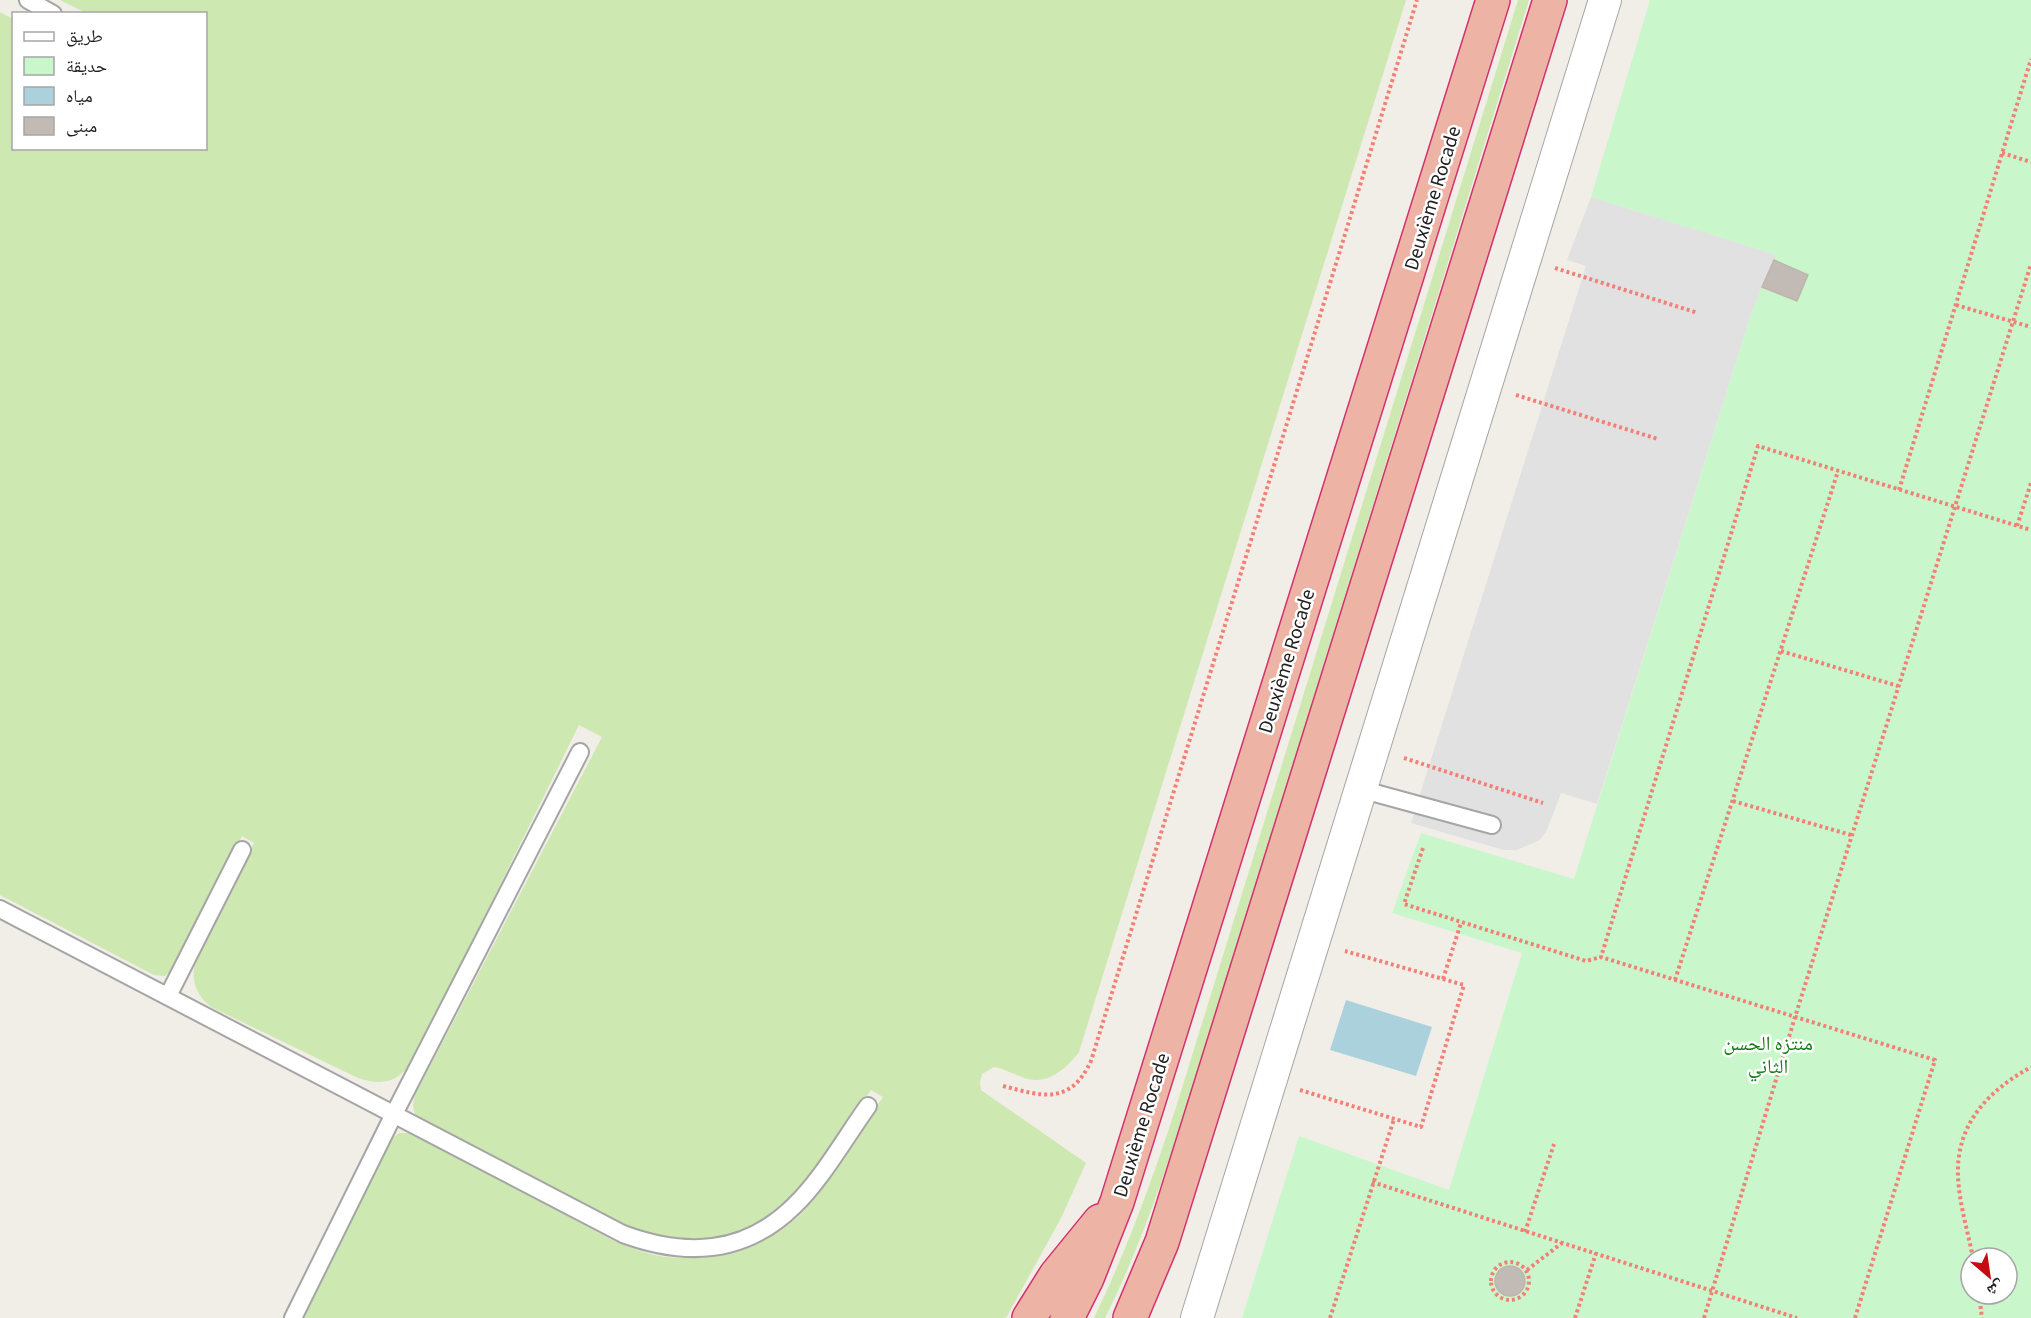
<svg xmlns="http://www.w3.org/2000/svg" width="2031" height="1318" font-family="'Source Sans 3','Noto Naskh Arabic',sans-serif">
	<rect width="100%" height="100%" fill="#f1eee8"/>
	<!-- grass -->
	<path fill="#cee8b1" d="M60,0H1406L1079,1052C1069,1065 1053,1081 1035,1080C1023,1080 1007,1069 994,1067L982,1074L980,1082L981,1090L1086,1163L1061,1218L1006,1318H304L387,1142L399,1133H414L612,1240C628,1246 643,1253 660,1256C709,1264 765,1249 801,1214C811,1204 819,1188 827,1176C846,1150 865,1124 883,1097L871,1090C853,1115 835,1139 817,1164C808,1176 800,1190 790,1201C764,1230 714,1244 676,1240C660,1238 644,1232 628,1226L421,1121C412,1113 412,1106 415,1095L602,737L579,725L415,1057C401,1081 385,1087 358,1078L211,1007C195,994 191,980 195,960L254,843L242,836L174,969L165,976L154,975L0,895V12L13,19L14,148H206V14L86,13Z
		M1518,0H1529L1187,1107C1163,1178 1139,1250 1105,1318H1094C1128,1248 1154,1175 1178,1101Z"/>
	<!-- park -->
	<path fill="#c9f7cb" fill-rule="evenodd" d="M1650,0H2031V1318H1242L1299,1136L1449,1190L1522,953L1392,913L1421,833L1574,879L1752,311L1762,287L1797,301L1808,275L1774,260L1775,255L1591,197ZM1971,1258H2007V1294H1971Z"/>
	<!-- parking -->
	<path fill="#e1e1e1" d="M1591,197L1776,255L1752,311L1597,804L1561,793L1547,830L1540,840L1517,850H1504L1411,823L1586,266L1567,260Z"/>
	<!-- water -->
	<path fill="#abd2dc" d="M1346,1000L1432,1027L1416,1076L1330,1050Z"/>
	<!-- building -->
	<path fill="#c1bab5" stroke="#c2b4ab" stroke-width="1.5" d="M1774,260L1808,275L1797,301L1762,287Z
		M1495 1281a15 15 0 1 1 30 0a15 15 0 1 1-30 0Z"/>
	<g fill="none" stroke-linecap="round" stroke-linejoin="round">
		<!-- service casing -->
		<g stroke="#a5a5a5" stroke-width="20">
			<path id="service" d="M28,0L53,14
				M1360,789L1492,825
				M0,909L623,1234C685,1257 744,1255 794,1206C822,1179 845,1138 868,1106
				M168,996L242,850
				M293,1318L394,1114L580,752"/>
		</g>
		<!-- minor casing -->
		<g stroke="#a5a5a5" stroke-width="34">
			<path id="minor" d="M1197,1318L1605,0"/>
		</g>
		<!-- trunk casing -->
		<g stroke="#d3316e" stroke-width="36">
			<path id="trunk" d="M1029,1318L1056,1275L1100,1221
				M1067,1318L1087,1278L1117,1202L1493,0
				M1130,1318L1162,1242L1550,0"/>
		</g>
		<!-- path -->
		<path stroke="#f38077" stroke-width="4" stroke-dasharray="3 3" stroke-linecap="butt" d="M2002,153L2031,162
			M1555,268L1698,313
			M1956,305L2031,327
			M1516,395L1658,439
			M1899,490L2031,59
			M2017,526L2031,483
			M1781,651L1898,686
			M1404,758L1543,803
			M1733,801L1851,835
			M1423,848L1404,904L1586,961L1601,957
			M1443,979L1461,923
			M1675,980L1838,471
			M1003,1086C1042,1096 1070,1106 1091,1061L1417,0
			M1300,1090L1421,1127L1464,985L1345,951
			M1372,1182L1797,1318
			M1525,1232L1554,1144
			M1973,1258C1968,1232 1959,1203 1958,1176C1956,1124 1988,1091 2031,1067
			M1491 1281a19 19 0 1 1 38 0a19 19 0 1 1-38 0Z
			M1527,1270L1562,1243
			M1979,1294L1982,1318
			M1330,1318L1394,1119
			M1575,1318L1596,1253
			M1704,1318L1795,1017L2031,264
			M1855,1318L1935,1060L1601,957L1758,446L2031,530"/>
		<!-- service -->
		<use href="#service" stroke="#fff" stroke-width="16"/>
		<!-- minor -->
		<use href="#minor" stroke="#fff" stroke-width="32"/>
		<!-- trunk -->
		<use href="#trunk" stroke="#edb4a6" stroke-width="33"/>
	</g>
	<g text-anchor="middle" stroke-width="5" stroke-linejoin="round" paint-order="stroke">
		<!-- street labels -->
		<g font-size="20" fill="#212121" stroke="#fff">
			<text transform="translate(1432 198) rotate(-73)" y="7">Deuxième Rocade</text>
			<text transform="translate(1286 661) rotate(-73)" y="7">Deuxième Rocade</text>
			<text transform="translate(1141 1125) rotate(-73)" y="7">Deuxième Rocade</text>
		</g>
		<!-- park labels -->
		<g font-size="20" fill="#127c17" stroke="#fff">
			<text x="1768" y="1050">منتزه الحسن<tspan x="1768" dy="23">الثاني</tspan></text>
		</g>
	</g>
	<!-- legend -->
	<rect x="12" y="12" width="195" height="138" fill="#ffffff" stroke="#a6a6a6" stroke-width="1.5"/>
	<rect x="24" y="32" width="30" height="9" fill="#ffffff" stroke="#a6a6a6" stroke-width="1.5"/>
	<text x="66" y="42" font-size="18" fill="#212121">طريق</text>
	<rect x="24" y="57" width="30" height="18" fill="#c9f7cb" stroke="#a6a6a6" stroke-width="1.5"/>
	<text x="66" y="72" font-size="18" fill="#212121">حديقة</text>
	<rect x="24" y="87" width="30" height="18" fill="#abd2dc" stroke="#a6a6a6" stroke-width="1.5"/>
	<text x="66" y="102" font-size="18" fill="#212121">مياه</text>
	<rect x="24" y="117" width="30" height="18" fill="#c1bab5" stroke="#a6a6a6" stroke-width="1.5"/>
	<text x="66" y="132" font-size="18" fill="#212121">مبنى</text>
	<!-- north arrow -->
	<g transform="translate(1989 1276) rotate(151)"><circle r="28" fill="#ffffff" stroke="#a6a6a6" stroke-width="1.5"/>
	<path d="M0-4.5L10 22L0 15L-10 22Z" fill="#c70b11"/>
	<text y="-9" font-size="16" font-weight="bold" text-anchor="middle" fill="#212121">ش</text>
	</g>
</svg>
